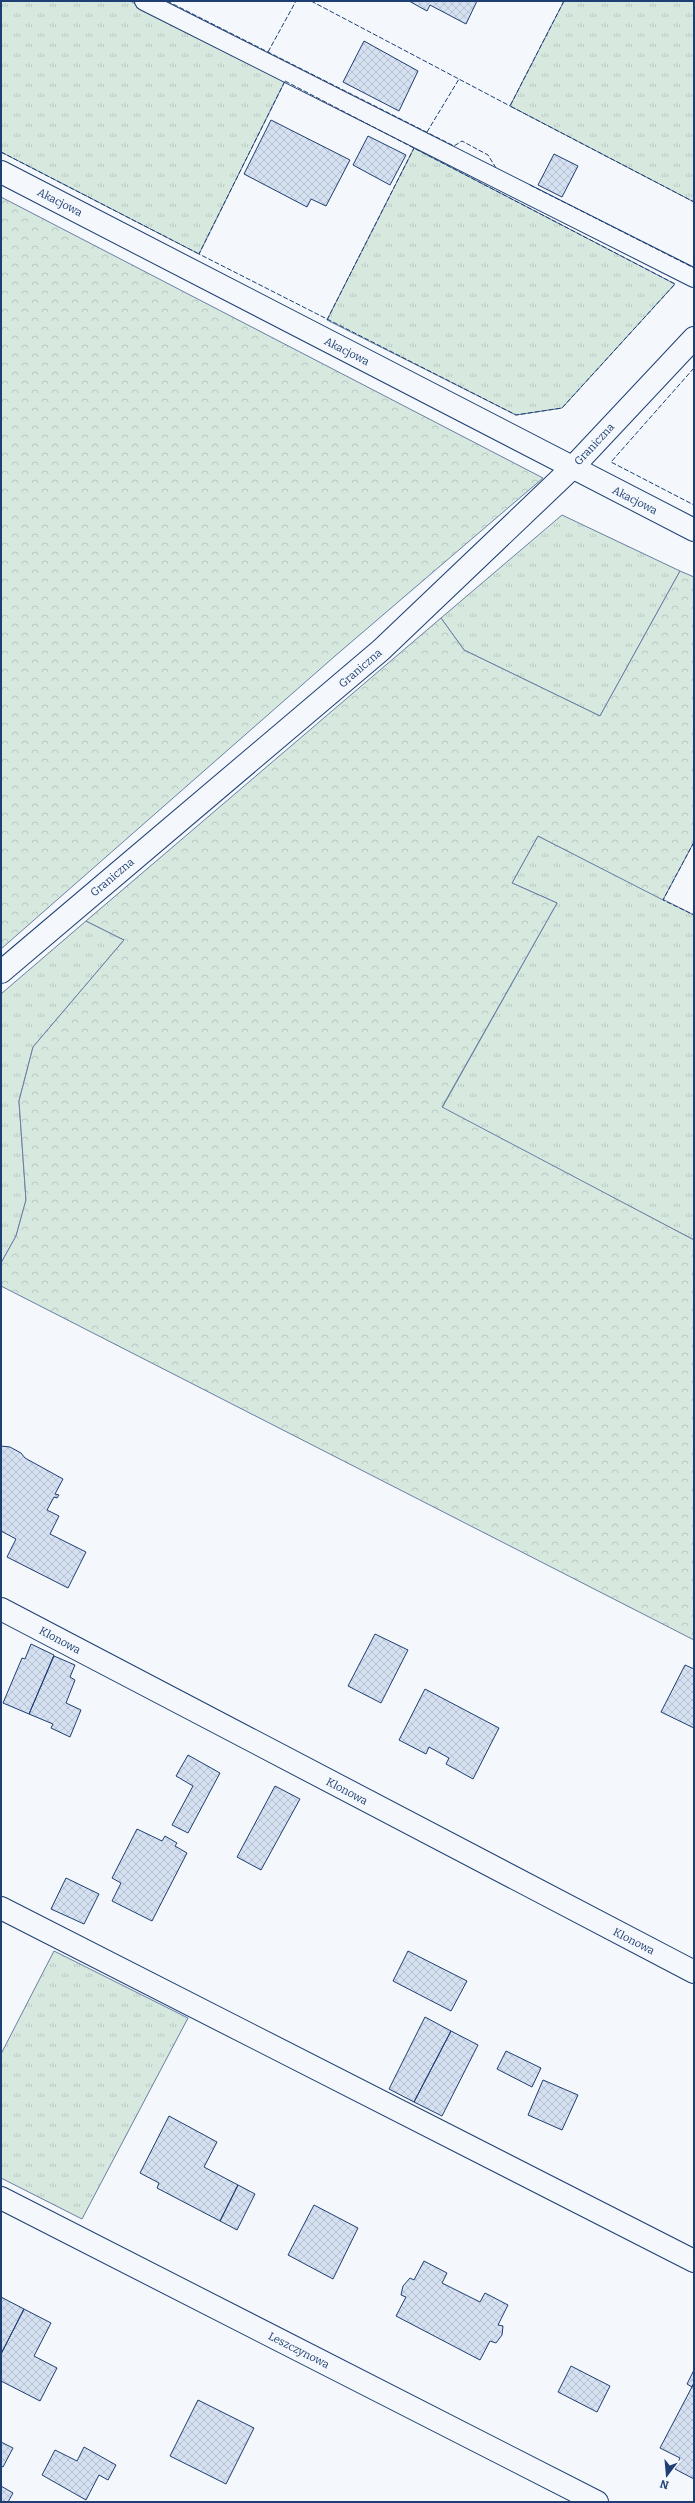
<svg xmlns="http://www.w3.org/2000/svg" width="695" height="2503" font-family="Bitter,serif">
	<defs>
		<pattern id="grass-tufts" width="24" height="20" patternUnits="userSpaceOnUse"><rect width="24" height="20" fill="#d7e8df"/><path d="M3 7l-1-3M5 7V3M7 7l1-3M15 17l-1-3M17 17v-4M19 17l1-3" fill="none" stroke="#b8c8c3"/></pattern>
		<pattern id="forest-crowns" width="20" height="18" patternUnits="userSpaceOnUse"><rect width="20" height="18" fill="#d7e8df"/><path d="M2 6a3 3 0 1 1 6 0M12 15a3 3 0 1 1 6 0" fill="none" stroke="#b8c8c3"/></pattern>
		<pattern id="building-cross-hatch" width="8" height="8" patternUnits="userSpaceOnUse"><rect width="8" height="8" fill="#d5e0f0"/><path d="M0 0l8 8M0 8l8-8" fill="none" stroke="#b6c1d1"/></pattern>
	</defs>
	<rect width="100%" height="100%" fill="#f4f7fb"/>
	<!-- grass -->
	<path fill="url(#grass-tufts)" stroke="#687fa3" d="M1,1H130L285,81L199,254L1,152Z
		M564,1H694V202L510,106Z
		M414,148L675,284L562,408L516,415L327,320Z
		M562,515L680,571L600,716L464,650L441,618Z
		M538,836L694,915V1240L442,1108L557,903L512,883Z
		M86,921L124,940L33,1047L19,1101L26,1200L16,1236L1,1263V994Z
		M54,1951L188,2018L82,2219L1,2178V2054Z"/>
	<!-- forest -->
	<path fill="url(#forest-crowns)" stroke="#687fa3" d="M1,197L543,478L335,656L1,949Z
		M680,571L694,577V842L663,900L538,836L512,883L557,903L442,1107L694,1240V1640L1,1286V1263L16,1236L26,1200L19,1101L33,1047L124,940L86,921L441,618L464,650L600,716Z"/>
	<!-- building -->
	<path fill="url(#building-cross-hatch)" stroke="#1d3f73" d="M409,1H477L466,24L430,5L427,11Z
		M364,41L418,71L399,111L343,82Z
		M271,120L350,160L326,206L311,199L307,207L244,174Z
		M368,136L406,155L390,185L353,165Z
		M554,154L578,166L562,197L538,185Z
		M1,1446L10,1447L21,1453L25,1458L63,1479L55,1494L59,1495L57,1498L54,1497L47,1510L59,1516L50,1534L86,1552L68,1588L7,1557L16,1539L1,1531Z
		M375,1634L408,1650L381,1703L348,1686Z
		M31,1644L54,1655L29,1714L3,1703L22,1658L25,1659Z
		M54,1656L75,1665L70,1677L75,1680L66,1703L81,1710L70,1737L51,1728L53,1724L29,1714Z
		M685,1665L694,1669V1728L661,1712Z
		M425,1689L499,1728L473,1779L446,1764L449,1758L429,1747L426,1754L399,1740Z
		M188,1755L220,1773L188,1833L172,1825L193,1786L176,1776Z
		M275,1786L300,1799L261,1870L237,1857Z
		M137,1829L162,1841L165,1836L177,1843L175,1846L187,1853L152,1921L112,1901L121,1883L112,1878Z
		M66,1878L99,1894L84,1924L51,1909Z
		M408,1951L467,1981L451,2011L393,1981Z
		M425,2017L451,2031L414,2102L389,2089Z
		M451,2031L478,2045L442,2116L414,2102Z
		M506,2051L541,2068L532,2087L497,2069Z
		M543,2080L578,2095L562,2130L528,2115Z
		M169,2116L217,2142L204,2167L238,2185L220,2221L157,2188L159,2183L140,2173Z
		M238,2185L255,2194L237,2230L220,2221Z
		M314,2205L358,2228L333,2279L288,2255Z
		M424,2261L447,2273L442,2283L480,2302L485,2293L508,2305L498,2325L503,2326L502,2335L496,2343L490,2341L480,2360L396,2316L406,2297L401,2295L403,2286L410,2278L414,2280Z
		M1,2297L24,2309L1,2354Z
		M24,2309L51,2323L34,2356L57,2368L40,2401L1,2381V2354Z
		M571,2366L610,2386L597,2412L558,2392Z
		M694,2370V2383L692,2387L687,2384Z
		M694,2383V2479L675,2469L680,2458L660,2448Z
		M198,2400L254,2428L226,2484L170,2456Z
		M1,2442L13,2448L3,2467L1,2466Z
		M84,2447L116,2465L108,2480L99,2475L86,2500L42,2475L55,2450L77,2461Z
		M1,2486L13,2493L8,2502H1Z"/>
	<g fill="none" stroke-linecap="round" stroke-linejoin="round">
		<!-- lane casing -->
		<g stroke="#1d3f73" stroke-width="20">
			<path id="lane" d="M144,1L694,278"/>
		</g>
		<!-- street casing -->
		<g stroke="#1d3f73" stroke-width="24">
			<path id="street" d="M1,172L694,530
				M1,972L381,650L572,468L694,338
				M1,1609L694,1972
				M1,1908L694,2261
				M1,2198L597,2502"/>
		</g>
		<!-- lane -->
		<use href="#lane" stroke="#f4f7fb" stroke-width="18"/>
		<!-- street -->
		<use href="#street" stroke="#f4f7fb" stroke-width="22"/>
		<!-- fence -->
		<path stroke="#1d3f73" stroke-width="1" stroke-dasharray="5 2" stroke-linecap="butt" d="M167,1L454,146L462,141L488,155L496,168
			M311,1L510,106
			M564,1L510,106L694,202
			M268,52L296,1
			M285,81L675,284L562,408L516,415L199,254Z
			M427,132L459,79
			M1,152L199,254
			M530,185L694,268
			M327,320L414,148
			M694,368L611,462L694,505
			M694,842L663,900L694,915"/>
	</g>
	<g text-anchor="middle" stroke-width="3" stroke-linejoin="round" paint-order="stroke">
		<!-- street labels -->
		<g font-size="11" fill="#1d3f73" stroke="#f4f7fb">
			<text transform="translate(60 202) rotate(27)" y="4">Akacjowa</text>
			<text transform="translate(347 351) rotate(27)" y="4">Akacjowa</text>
			<text transform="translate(594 444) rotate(-47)" y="4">Graniczna</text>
			<text transform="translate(635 500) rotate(27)" y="4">Akacjowa</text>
			<text transform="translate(360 668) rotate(-41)" y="4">Graniczna</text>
			<text transform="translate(112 877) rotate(-40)" y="4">Graniczna</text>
			<text transform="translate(60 1640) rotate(28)" y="4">Klonowa</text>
			<text transform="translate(347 1791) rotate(28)" y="4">Klonowa</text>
			<text transform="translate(634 1941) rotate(27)" y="4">Klonowa</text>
			<text transform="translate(299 2350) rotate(27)" y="4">Leszczynowa</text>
		</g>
	</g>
	<!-- border -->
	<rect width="695" height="2503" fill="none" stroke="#1d3f73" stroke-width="4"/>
	<!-- north arrow -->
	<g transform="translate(667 2475) rotate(196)" stroke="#f4f7fb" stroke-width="3" paint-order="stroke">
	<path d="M0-3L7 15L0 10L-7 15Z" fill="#1d3f73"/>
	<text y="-6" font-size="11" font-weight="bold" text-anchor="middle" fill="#1d3f73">N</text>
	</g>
</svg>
